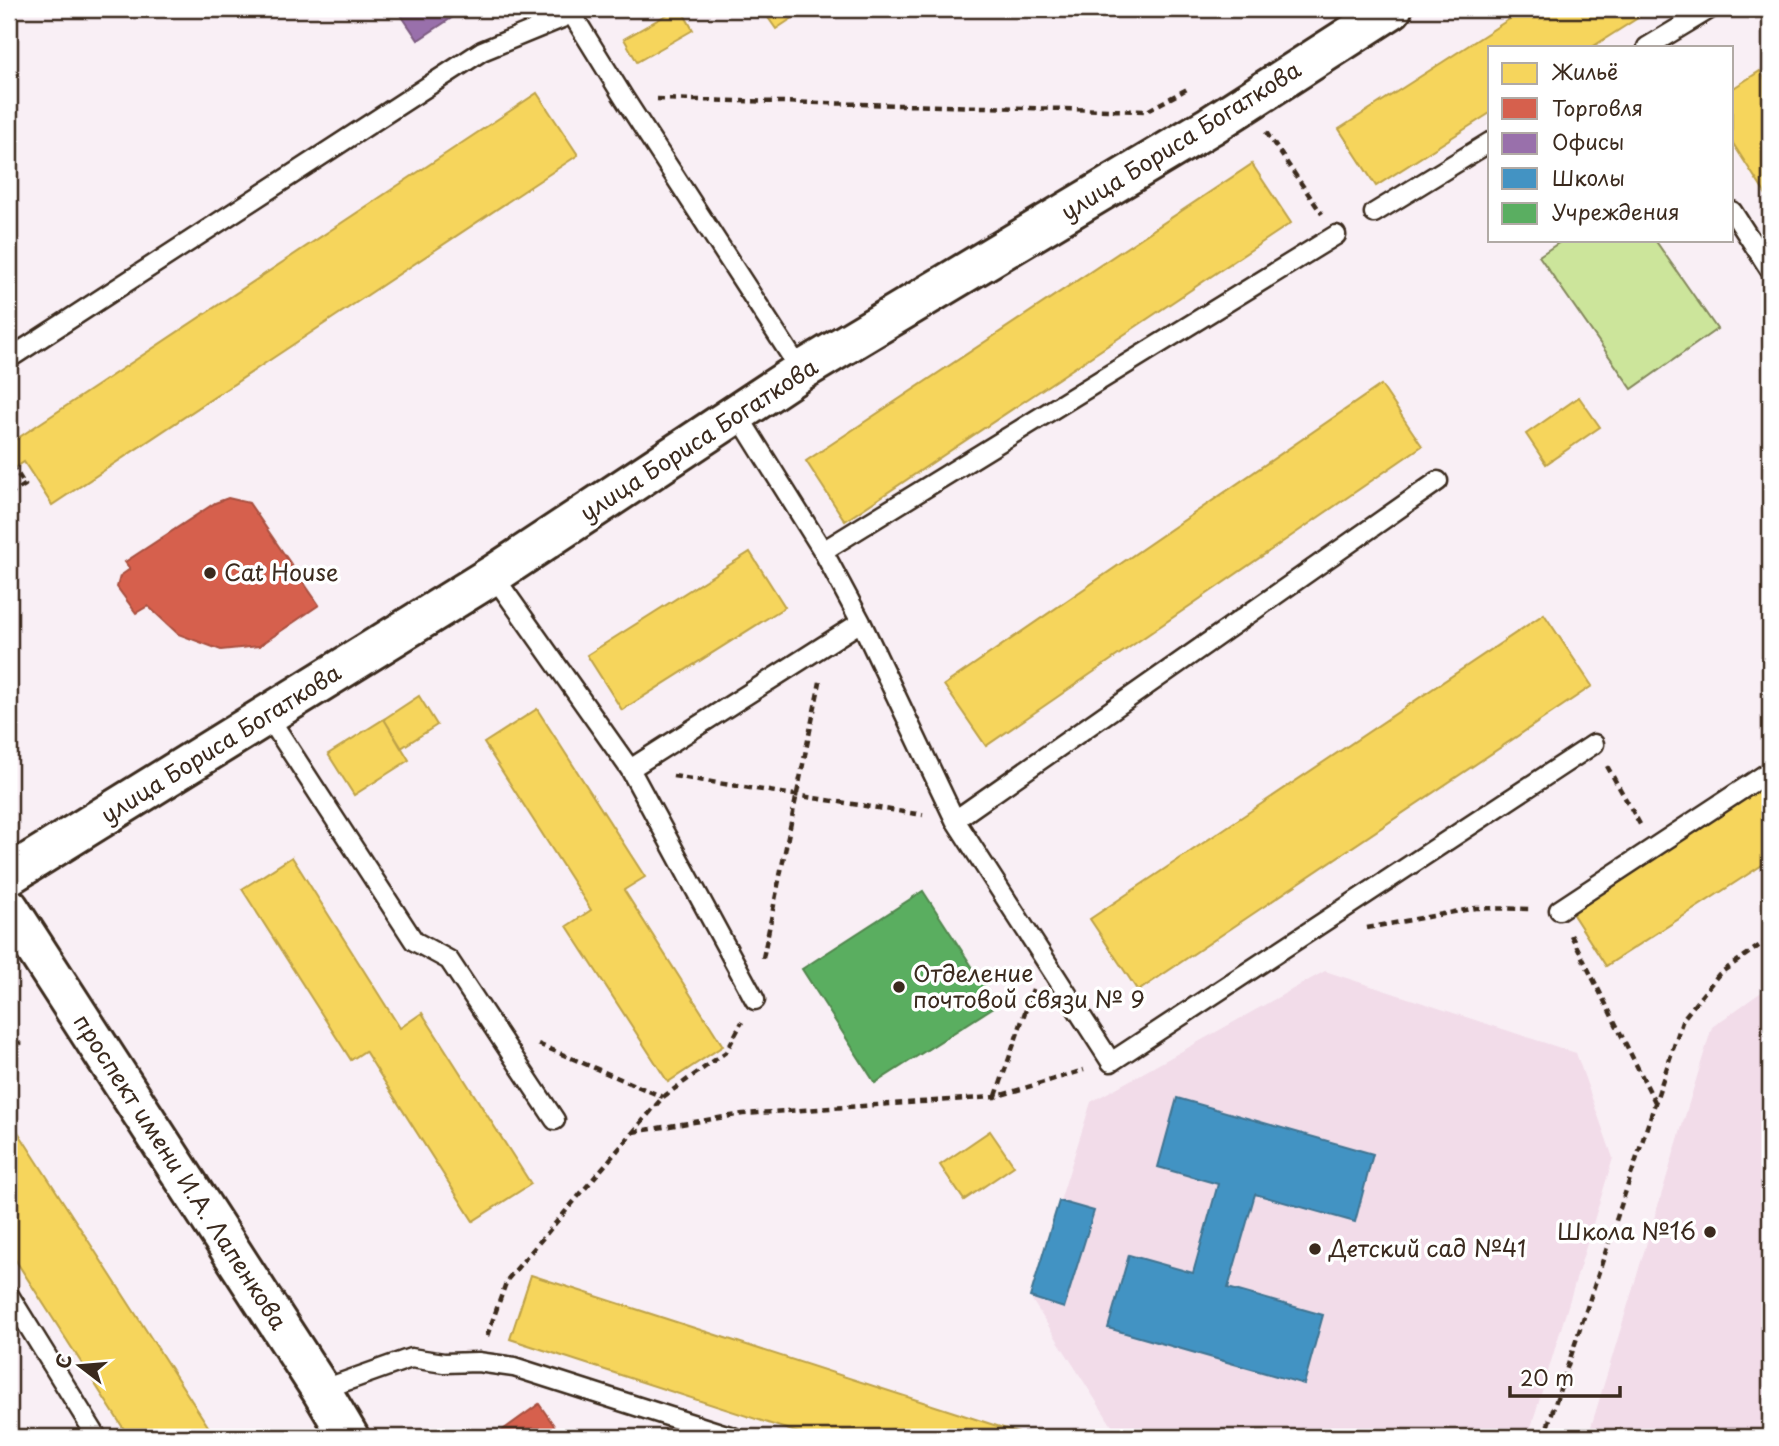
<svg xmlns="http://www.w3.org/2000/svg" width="1779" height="1446" font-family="'Playpen Sans',sans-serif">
	<rect width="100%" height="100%" fill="#f9eff5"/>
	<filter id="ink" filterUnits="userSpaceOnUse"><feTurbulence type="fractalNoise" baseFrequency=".0143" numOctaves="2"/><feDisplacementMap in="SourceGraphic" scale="14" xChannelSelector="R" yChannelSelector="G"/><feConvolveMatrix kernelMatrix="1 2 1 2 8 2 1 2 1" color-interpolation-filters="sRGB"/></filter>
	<g filter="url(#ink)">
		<!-- built -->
		<path fill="#f2dce9" d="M1325,971L1576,1053L1613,1158L1528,1437H1119L1030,1297L1091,1102Z
			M1770,986V1437H1588L1712,1027Z"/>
		<!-- green -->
		<path fill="#cce59b" stroke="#84885c" stroke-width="2" d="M1563,240H1655L1717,329L1632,389L1539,256Z"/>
		<!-- homes -->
		<path fill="#f6d55c" stroke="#bea249" stroke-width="2" d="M677,9H681L693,30L637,62L624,39Z
			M762,9H806L776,29Z
			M1525,9H1652L1592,47H1490V113L1376,186L1339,129Z
			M1760,71L1770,87V201L1732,142V89Z
			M537,93L578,155L52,505L24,462L9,472V444Z
			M1252,164L1291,223L845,521L806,461Z
			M1381,385L1422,446L986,746L944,685Z
			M1579,397L1600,427L1546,464L1526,434Z
			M750,552L785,607L622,710L587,655Z
			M1544,614L1592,686L1138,991L1090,919Z
			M419,696L437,725L401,748L384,719Z
			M537,709L645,877L624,890L723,1046L668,1082L567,926L591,910L484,743Z
			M384,719L409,760L354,795L328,754Z
			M1770,780V860L1606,966L1570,910Z
			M292,857L400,1028L422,1013L531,1184L473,1221L365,1051L351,1060L242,889Z
			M9,1118L215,1437H129L9,1250Z
			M990,1131L1014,1166L964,1200L940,1165Z
			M531,1275L1031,1437H811L510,1339Z"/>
		<!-- shops -->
		<path fill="#d6604d" stroke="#a8503f" stroke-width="2" d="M228,498L249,503L319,605L259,646L221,650L178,634L148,606L136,613L117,587L120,576L130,569L125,562L215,503Z
			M539,1404L562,1437H503L500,1432Z"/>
		<!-- offices -->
		<path fill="#9970ab" stroke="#7d5b81" stroke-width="2" d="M397,9H465L418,40Z"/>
		<!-- schools -->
		<path fill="#4393c3" stroke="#417492" stroke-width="2" d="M1177,1098L1373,1154L1355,1222L1255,1194L1228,1288L1323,1315L1304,1384L1108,1328L1129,1255L1193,1273L1218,1184L1158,1167Z
			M1059,1201L1094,1211L1064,1308L1030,1297Z"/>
		<!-- public -->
		<path fill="#5aae61" stroke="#51864d" stroke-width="2" d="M923,891L997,1005L875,1083L802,969Z"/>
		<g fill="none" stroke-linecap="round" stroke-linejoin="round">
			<!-- service casing -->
			<g stroke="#3b2a1e" stroke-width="23">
				<path id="service" d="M569,9L624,98L801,371
					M1647,47L1710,9
					M1732,211L1770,270
					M1374,213L1490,142
					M9,349L13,356L482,51L572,14L580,9
					M738,415L823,551L861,622L955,820L1111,1062L1594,744
					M823,551L1336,235
					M493,575L630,769L755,1000
					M268,716L414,941L449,960L555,1120
					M630,769L861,622
					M955,820L1438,481
					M1559,910L1770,771
					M9,1295L97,1437
					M321,1390L411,1358L444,1363L478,1362L514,1367L733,1437"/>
			</g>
			<!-- tertiary casing -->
			<g stroke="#3b2a1e" stroke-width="44">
				<path id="tertiary" d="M9,875L493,575L801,371L1210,126L1392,9"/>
			</g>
			<!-- secondary casing -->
			<g stroke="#3b2a1e" stroke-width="44">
				<path id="secondary" d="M9,908L321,1390L349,1437"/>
			</g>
			<!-- path -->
			<path stroke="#3b2a1e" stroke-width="4.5" stroke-dasharray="7 5" stroke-linecap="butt" d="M657,99L1147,111L1187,89
				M1266,132L1322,214
				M9,495L25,485L14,468
				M1607,766L1641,826
				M673,776L923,815
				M1367,928L1476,908L1532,909
				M1571,935L1655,1102
				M763,958L820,682
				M538,1044L663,1097
				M9,1051L21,1042
				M996,1096L1033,989
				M633,1132L743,1114L995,1097L1084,1070
				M487,1336L507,1280L663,1097L726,1052L742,1022
				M1544,1437L1683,1019L1719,974L1770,938"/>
			<!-- service -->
			<use href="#service" stroke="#fff" stroke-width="18"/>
			<!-- tertiary -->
			<use href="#tertiary" stroke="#fff" stroke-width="38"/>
			<!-- secondary -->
			<use href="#secondary" stroke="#fff" stroke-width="38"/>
		</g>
	</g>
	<!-- markers -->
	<g fill="#3b2a1e" stroke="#fff" stroke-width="2.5">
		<circle cx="210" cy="573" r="7"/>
		<circle cx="899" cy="987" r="7"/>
		<circle cx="1710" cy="1232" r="7"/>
		<circle cx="1315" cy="1249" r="7"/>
	</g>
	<g text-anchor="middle" stroke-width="7" stroke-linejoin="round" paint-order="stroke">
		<!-- street labels -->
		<g font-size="23" fill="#3b2a1e" stroke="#fff">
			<text transform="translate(1181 141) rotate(-32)" y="8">улица Бориса Богаткова</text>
			<text transform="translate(699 440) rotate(-33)" y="8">улица Бориса Богаткова</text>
			<text transform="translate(221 744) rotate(-32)" y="8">улица Бориса Богаткова</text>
			<text transform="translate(180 1172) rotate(57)" y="8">проспект имени И.А. Лапенкова</text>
		</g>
		<!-- poi labels -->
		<g font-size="23" fill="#3b2a1e" stroke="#fff" text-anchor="start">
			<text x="224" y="581">Cat House</text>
			<text x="913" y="982">Отделение<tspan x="913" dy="26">почтовой связи № 9</tspan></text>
			<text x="1696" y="1240" text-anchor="end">Школа №16</text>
			<text x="1329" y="1257">Детский сад №41</text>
		</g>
	</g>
	<!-- margin -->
	<rect width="1779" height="1446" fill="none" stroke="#fff" stroke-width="35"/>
	<rect x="18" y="18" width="1744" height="1411" fill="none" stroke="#3b2a1e" stroke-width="2.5" filter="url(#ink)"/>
	<!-- legend -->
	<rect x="1488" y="46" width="245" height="196" fill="#ffffff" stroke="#b1aaa5" stroke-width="2"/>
	<rect x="1502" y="63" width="35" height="21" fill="#f6d55c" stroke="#b1aaa5" stroke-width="2"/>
	<text x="1552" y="80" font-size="21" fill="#3b2a1e">Жильё</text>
	<rect x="1502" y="98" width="35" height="21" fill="#d6604d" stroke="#b1aaa5" stroke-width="2"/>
	<text x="1552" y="116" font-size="21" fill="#3b2a1e">Торговля</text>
	<rect x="1502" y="133" width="35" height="21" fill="#9970ab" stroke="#b1aaa5" stroke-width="2"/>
	<text x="1552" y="150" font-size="21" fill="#3b2a1e">Офисы</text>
	<rect x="1502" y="168" width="35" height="21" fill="#4393c3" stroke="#b1aaa5" stroke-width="2"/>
	<text x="1552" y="186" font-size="21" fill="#3b2a1e">Школы</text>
	<rect x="1502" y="203" width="35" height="21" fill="#5aae61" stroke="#b1aaa5" stroke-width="2"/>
	<text x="1552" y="220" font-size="21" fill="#3b2a1e">Учреждения</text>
	<!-- north arrow -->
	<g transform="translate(80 1366) rotate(286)" stroke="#ffffff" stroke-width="5" paint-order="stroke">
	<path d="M0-5L12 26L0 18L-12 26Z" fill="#3b2a1e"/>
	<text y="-10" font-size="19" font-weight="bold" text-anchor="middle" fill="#3b2a1e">С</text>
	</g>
	<!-- scale -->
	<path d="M1510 1386v10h110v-10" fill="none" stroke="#3b2a1e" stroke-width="3.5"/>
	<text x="1520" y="1386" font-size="21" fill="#3b2a1e" stroke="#ffffff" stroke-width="5" paint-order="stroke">20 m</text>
</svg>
